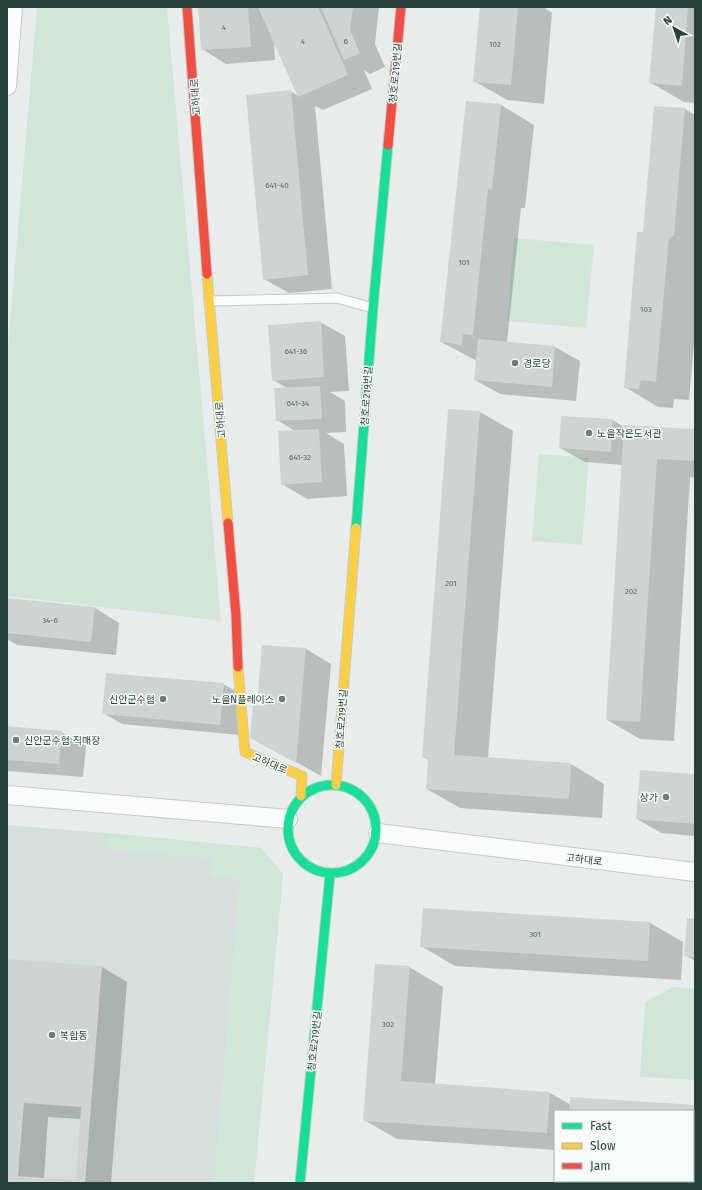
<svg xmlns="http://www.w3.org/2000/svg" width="702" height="1190" font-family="'Fira Sans','Noto Sans KR',sans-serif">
	<rect width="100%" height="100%" fill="#e8edeb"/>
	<!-- built -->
	<path fill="#d6dedb" d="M7,825L106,833L261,848L283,874L254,1183H7Z"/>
	<!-- green -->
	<path fill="#d1e6d8" d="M37,7H167L221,621L7,596V358Z
		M514,238L594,245L586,328L507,321Z
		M539,454L589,458L582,545L532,541Z
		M106,833L261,848L283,874L254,1183H214L240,879L210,877L212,858L108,850Z
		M674,987L695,989V1080L640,1077L645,1002Z"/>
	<!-- shadow -->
	<path fill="#0003" fill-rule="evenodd" d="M199,7H379L375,44L385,67L370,74L364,70L372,89L323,110L315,106L332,289L289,293L264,279L290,91L298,96L274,41L275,60L226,64L202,49Z
		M481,7H544L552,13L544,104L507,100L474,81Z
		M657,7H695V103L684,102L651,83Z
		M501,105L534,125L525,208H521L507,343L555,347L580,361L576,401L500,394L475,380L477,361L441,342Z
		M685,109L695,115V333L689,400L674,399L673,408L658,407L625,387Z
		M320,322L345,336L349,391L330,392L345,401L346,432L326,433L344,444L347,496L307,499L282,484L295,431L277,420L287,388L273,380Z
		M480,412L513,431L488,758L571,764L604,784L602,818L460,808L427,789L429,760L423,757Z
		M613,420L625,428L695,430V478L690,477L674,741L640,739L607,720L623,465L585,462L560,448Z
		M7,599L95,608L119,623L116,655L17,645L7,639Z
		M306,649L331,664L321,776L275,750L263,707L264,695L259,692Z
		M223,684L243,695L239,735L122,724L103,713Z
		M7,727L61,732L86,746L83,777L7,771Z
		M695,775V836L661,833L637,819Z
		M424,909L650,923L683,942L681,980L455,966L421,946Z
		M695,920V961L685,955Z
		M7,960L102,967L127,982L111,1183H7ZM48,1117L81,1119L77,1181L44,1179Z
		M409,967L443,987L435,1085L550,1093L571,1105L695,1106V1159H693V1111H555V1150L397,1139L364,1120Z"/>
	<!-- building -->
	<path fill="#cfd4d2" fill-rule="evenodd" d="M198,7H248L251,47L201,50Z
		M258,7H318L348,75L298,97Z
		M321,7H353L350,30L360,53L344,60Z
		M480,7H518L511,85L473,82Z
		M656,7H688L682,86L649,83Z
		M291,90L308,275L263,280L246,95Z
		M466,101L501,104L492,190L488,189L473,335L463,334L462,345L440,342Z
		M654,106L685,108L674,236L669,237L656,382L641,380L639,389L624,388L637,232H643Z
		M321,321L324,377L272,381L268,325Z
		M478,339L555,346L552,387L474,380Z
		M320,386L322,419L276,421L274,388Z
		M448,409L480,411L454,755L571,763L569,799L426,789L428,758L422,757Z
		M561,416L613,419L611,452L559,448Z
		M624,425L695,429V461L657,459L640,722L606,720Z
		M319,429L322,482L281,485L278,431Z
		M7,598L95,607L91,642L7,633Z
		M262,645L306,648L296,763L250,738L253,705L262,706L263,693H258Z
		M106,673L224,683L220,725L102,714Z
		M7,726L62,731L59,764L7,760Z
		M640,770L695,774V824L636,819Z
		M423,908L650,922L648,961L420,947Z
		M687,918L695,919V957L684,956Z
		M7,959L102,966L85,1183H7ZM24,1103L81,1107L76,1180L18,1176Z
		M375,964L410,966L401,1081L550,1092L547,1133L363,1121Z
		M570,1097L695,1105V1143H693V1111H569Z"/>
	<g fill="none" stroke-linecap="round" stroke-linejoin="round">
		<!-- lane casing -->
		<g stroke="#c5cac8" stroke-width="11">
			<path id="lane" d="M210,301L337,298L373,308"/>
		</g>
		<!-- street casing -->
		<g stroke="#c5cac8" stroke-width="20">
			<path id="street" d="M7,86L13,7
				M7,795L288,819
				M378,833L695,872"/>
		</g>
		<!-- fast casing -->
		<g stroke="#c3cbc8" stroke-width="11">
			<path id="fast" d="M356,528L373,308L388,145
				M288 829a44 44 0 1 1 88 0a44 44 0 1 1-88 0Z
				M300,1183L330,874"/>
		</g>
		<!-- slow casing -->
		<g stroke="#c3cbc8" stroke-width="11">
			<path id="slow" d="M207,274L228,523
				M238,667L245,752L302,776L301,796
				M336,785L356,528"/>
		</g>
		<!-- jam casing -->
		<g stroke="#c3cbc8" stroke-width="11">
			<path id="jam" d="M187,7L207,274
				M388,145L401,7
				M228,523L236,615L238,667"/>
		</g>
		<!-- lane -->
		<use href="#lane" stroke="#fcfcfc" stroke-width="9"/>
		<!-- street -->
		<use href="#street" stroke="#fcfcfc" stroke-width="18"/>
		<!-- fast -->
		<use href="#fast" stroke="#16e098" stroke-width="9"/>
		<!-- slow -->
		<use href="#slow" stroke="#ffcf43" stroke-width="9"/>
		<!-- jam -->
		<use href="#jam" stroke="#f24e42" stroke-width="9"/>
	</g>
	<!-- markers -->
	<g fill="#697e78" stroke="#f7fbf9" stroke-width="1.5">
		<circle cx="515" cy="363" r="4"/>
		<circle cx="589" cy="433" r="4"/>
		<circle cx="163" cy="699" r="4"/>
		<circle cx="282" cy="699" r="4"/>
		<circle cx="16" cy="740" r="4"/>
		<circle cx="666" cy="797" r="4"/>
		<circle cx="52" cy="1035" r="4"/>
	</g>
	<g text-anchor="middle" stroke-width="3" stroke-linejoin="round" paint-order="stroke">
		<!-- number labels -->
		<g font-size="8" fill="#506761">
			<text x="224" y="30">4</text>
			<text x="303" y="44">4</text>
			<text x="346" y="44">6</text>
			<text x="495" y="47">102</text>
			<text x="277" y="188">641-40</text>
			<text x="464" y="265">101</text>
			<text x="646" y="312">103</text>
			<text x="296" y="354">641-36</text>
			<text x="298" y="406">641-34</text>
			<text x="300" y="460">641-32</text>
			<text x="451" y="586">201</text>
			<text x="631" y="594">202</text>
			<text x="50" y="623">34-6</text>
			<text x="535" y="937">301</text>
			<text x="388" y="1027">302</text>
		</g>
		<!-- street labels -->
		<g font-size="10" fill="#24423a" stroke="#f7fbf9">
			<text transform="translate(395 73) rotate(-85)" y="4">청호로219번길</text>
			<text transform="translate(195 97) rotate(-94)" y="4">고하대로</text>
			<text transform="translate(366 396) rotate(-86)" y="4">청호로219번길</text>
			<text transform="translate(220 420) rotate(-95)" y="4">고하대로</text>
			<text transform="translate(341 719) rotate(-86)" y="4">청호로219번길</text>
			<text transform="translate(270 763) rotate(23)" y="4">고하대로</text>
			<text transform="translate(584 859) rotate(7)" y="4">고하대로</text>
			<text transform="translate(314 1041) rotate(-84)" y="4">청호로219번길</text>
		</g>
		<!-- poi labels -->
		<g font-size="10" fill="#24423a" stroke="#f7fbf9" text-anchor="start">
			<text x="523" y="367">경로당</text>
			<text x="597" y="437">노을작은도서관</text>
			<text x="155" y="703" text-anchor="end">신안군수협</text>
			<text x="274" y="703" text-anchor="end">노을N플레이스</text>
			<text x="24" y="744">신안군수협 직매장</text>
			<text x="658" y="801" text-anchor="end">상가</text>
			<text x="60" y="1039">복합동</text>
		</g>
	</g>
	<!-- border -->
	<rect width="702" height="1190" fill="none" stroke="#24423a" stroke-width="16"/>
	<!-- legend -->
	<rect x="554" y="1110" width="140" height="72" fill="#f7fbf9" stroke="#a3b1ad"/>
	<rect x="562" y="1123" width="20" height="6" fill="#16e098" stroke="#a3b1ad"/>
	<text x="590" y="1130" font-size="12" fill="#24423a">Fast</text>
	<rect x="562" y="1143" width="20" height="6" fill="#ffcf43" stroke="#a3b1ad"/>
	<text x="590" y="1150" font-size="12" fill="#24423a">Slow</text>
	<rect x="562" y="1163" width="20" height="6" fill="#f24e42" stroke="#a3b1ad"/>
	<text x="590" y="1170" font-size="12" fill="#24423a">Jam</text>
	<!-- north arrow -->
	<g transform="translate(674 28) rotate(320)" stroke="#f7fbf9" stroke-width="3" paint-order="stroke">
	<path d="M0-3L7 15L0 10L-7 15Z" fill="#24423a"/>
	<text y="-6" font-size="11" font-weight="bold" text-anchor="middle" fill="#24423a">N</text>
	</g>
</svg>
